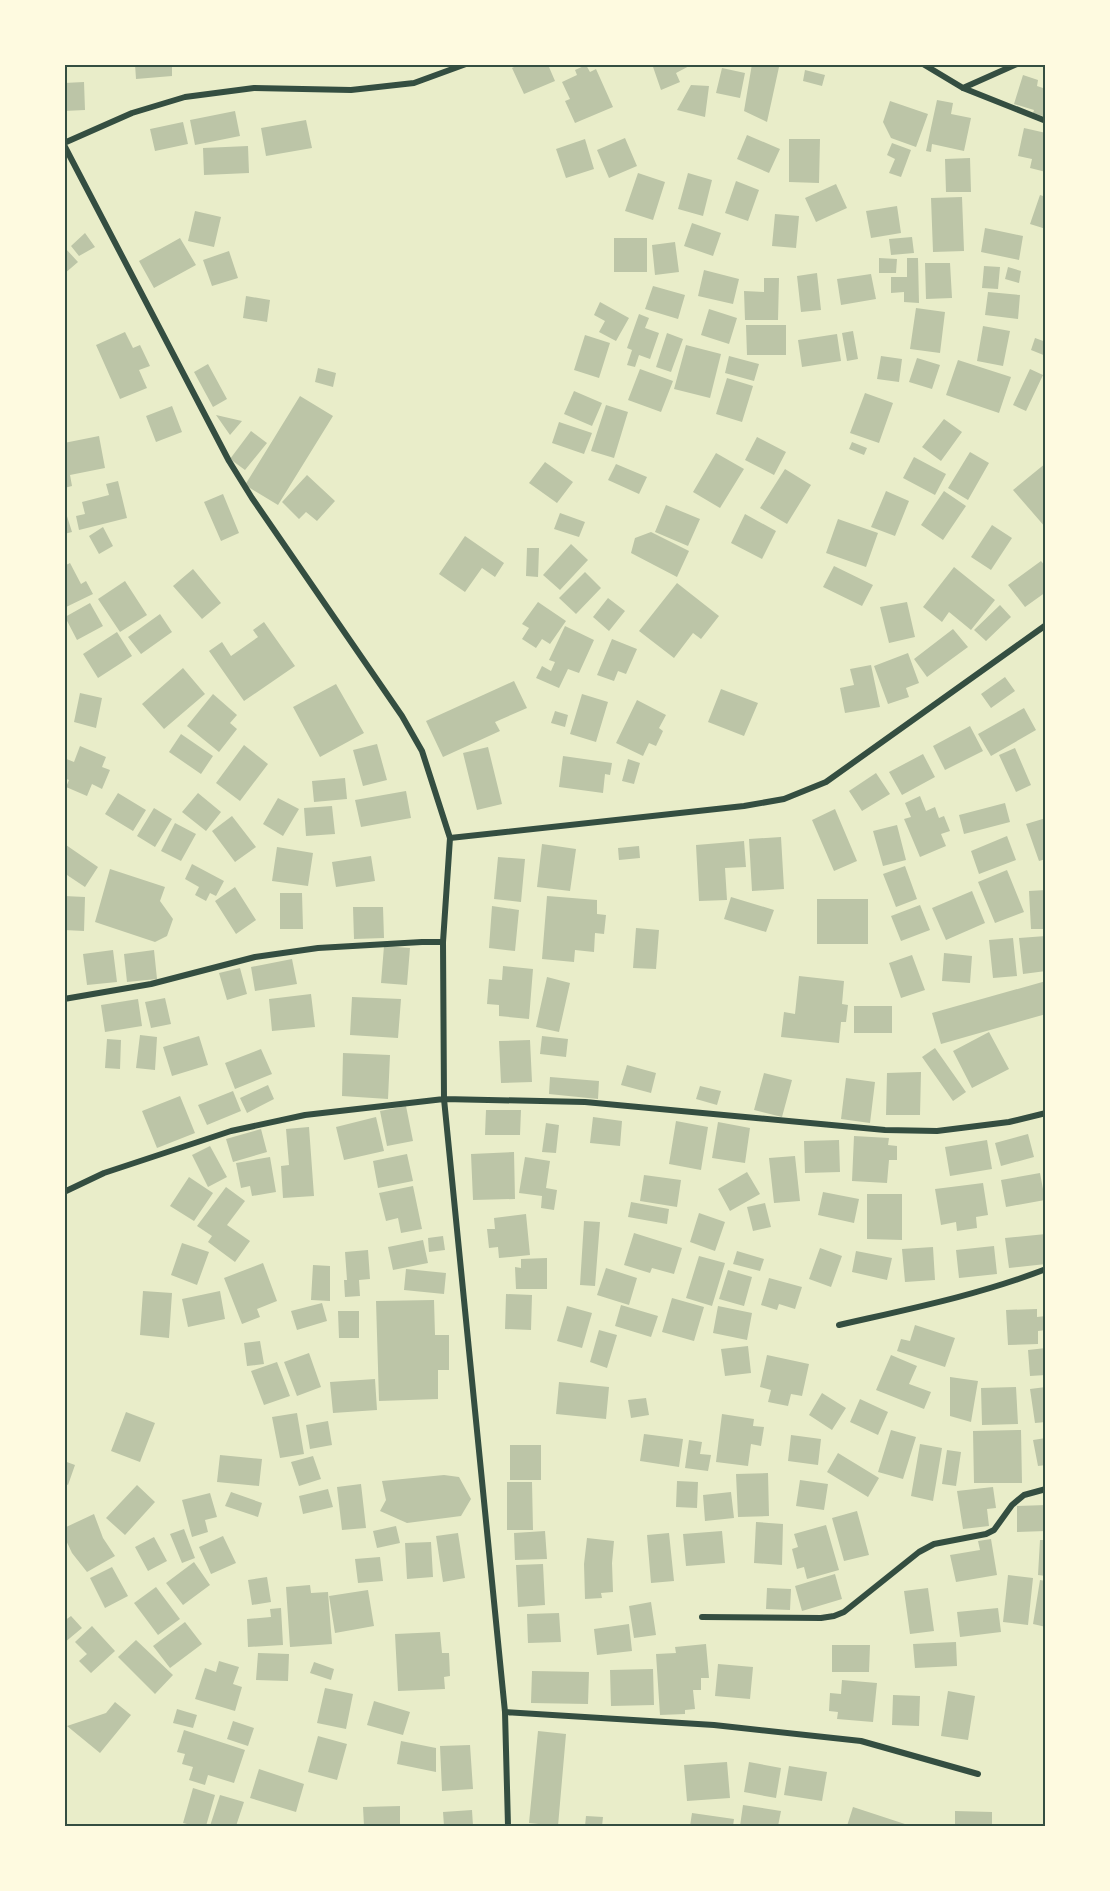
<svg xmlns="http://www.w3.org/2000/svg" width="1110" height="1891" font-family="Karla,sans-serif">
	<rect width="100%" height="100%" fill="#e9edc9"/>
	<!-- building -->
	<path fill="#bcc5a7" d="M135,64H172V76L136,79Z
		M520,64H554L549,67L555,81L524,94L512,68Z
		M652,64H693L676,73L680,82L661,90Z
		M752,64L779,67L767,122L744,111Z
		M586,65L590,72L596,69L613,107L575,123L565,101L570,99L562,82L577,75L575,70Z
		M722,68L745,73L740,98L716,93Z
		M805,70L825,75L822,86L803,81Z
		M1023,75L1038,80L1037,86L1046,89V117L1033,113L1034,110L1014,104Z
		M84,82L85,110L64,111V83Z
		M691,85L709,86L705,117L677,110Z
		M937,100L953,103L951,114L971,118L964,151L932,144L931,152L926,151Z
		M890,101L928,114L916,147L891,138L883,122Z
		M235,111L240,136L195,145L190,120Z
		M306,120L312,148L266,156L261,128Z
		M183,122L188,144L155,151L150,129Z
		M1024,128L1046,133V172L1030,168L1032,159L1018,156Z
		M747,135L780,149L769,173L737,159Z
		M625,138L637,166L609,178L597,150Z
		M585,139L594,169L566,178L556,149Z
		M789,139H820L819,183L789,182Z
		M892,143L911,150L901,177L889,173L895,159L887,155Z
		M248,146L249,173L204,175L203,148Z
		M970,158L971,192H946L945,159Z
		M638,173L665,182L653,220L625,211Z
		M688,173L712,180L703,216L678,209Z
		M736,181L759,190L748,221L725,213Z
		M836,184L847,208L816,222L805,198Z
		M1040,195L1046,197V229L1030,224Z
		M962,197L964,251L933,252L931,198Z
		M897,206L901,233L871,238L866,211Z
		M195,211L221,217L214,247L188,241Z
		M775,214L799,216L796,248L772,246Z
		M692,223L721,233L713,256L684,246Z
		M985,228L1023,236L1019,260L981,252Z
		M85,233L95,247L79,256L71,246Z
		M912,237L914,253L891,255L889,239Z
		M180,238L196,265L154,288L139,261Z
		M614,238H647V272H614Z
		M675,242L679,272L655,275L652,245Z
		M66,249L78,262L64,274V250Z
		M229,251L238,278L212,286L203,260Z
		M879,258L897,259L896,273H879Z
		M907,258H918L919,303L904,302V292L891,293V277H907Z
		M925,263H950L952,298L926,299Z
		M984,266L1000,267L998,289L982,288Z
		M1008,267L1021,271L1019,283L1005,279Z
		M704,270L739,279L733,304L698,296Z
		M817,273L821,310L801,312L797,276Z
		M871,274L876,299L841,305L837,279Z
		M764,278H779L778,320H745L744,291L764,292Z
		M653,286L685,295L678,319L645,309Z
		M988,292L1020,295L1018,319L985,315Z
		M246,296L270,300L267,322L243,318Z
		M600,302L629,318L616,341L599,332L605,321L594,315Z
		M916,308L945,312L940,353L910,349Z
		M709,309L737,318L729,344L701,335Z
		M639,314L649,318L645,328L659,333L650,359L639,355L635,367L627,365L632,350L627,348Z
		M746,325H786V355H747Z
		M983,326L1010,331L1003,366L977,361Z
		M853,331L858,359L847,361L842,333Z
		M125,332L133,348L140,345L150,366L139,370L147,388L120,399L96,345Z
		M667,333L683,339L671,372L656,367Z
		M837,334L841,361L802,367L798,340Z
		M585,335L610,343L599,378L574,370Z
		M1035,338L1046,342V356L1031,350Z
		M686,345L721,354L710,398L674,389Z
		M729,356L759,364L754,381L725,373Z
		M881,356L902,359L899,382L877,379Z
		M917,358L940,365L932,389L909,382Z
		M958,360L1011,377L999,413L946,395Z
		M208,364L227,399L213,407L194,372Z
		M318,368L336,373L333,387L315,382Z
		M640,369L673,381L661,412L628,400Z
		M1030,369L1043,375L1026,411L1013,405Z
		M727,378L753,386L742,422L716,414Z
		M574,391L602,403L592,426L564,414Z
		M865,393L893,403L879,443L850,433Z
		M300,396L333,416L278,505L245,485Z
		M606,405L628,412L614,458L591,451Z
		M172,406L182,432L156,442L146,416Z
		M216,415L242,421L230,435Z
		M944,419L962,432L941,461L922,447Z
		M559,422L592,433L584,454L552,443Z
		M251,431L267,443L245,470L230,459Z
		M99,436L105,468L70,475L72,486L64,488V443Z
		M757,437L786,452L774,475L745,460Z
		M852,442L867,448L864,455L849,449Z
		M970,452L989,463L968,500L948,488Z
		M716,453L744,469L720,508L693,492Z
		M914,457L946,474L935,495L903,478Z
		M545,462L573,482L557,503L529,483Z
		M1046,463V528L1013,490Z
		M616,464L647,477L639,494L608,480Z
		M785,469L811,485L787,524L760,508Z
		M307,475L335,501L317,521L306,512L299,519L282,502Z
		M118,481L127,518L79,530L76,516L85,514L82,502L109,495L106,484Z
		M886,491L909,501L895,536L871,527Z
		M944,491L966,506L943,540L921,525Z
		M223,494L239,533L221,541L204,502Z
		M666,505L700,519L688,546L655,532Z
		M64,513H66L72,532L64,534Z
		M560,513L585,522L579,537L554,529Z
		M745,514L776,531L762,559L731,543Z
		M838,519L878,533L866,567L826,553Z
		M992,525L1012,538L991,570L971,557Z
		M103,527L113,546L99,554L89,536Z
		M651,532L689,551L677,577L631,553L635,538Z
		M465,536L504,563L495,577L482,568L465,592L439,574Z
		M571,544L588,560L560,590L543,575Z
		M527,548H539L538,577L526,576Z
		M1041,561L1046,567V592L1025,607L1008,585Z
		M70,563L81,584L86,581L93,594L64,608V566Z
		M834,566L873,585L862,606L823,587Z
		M954,567L995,600L971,630L949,612L942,622L923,607Z
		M193,569L221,603L202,619L173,586Z
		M585,572L601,588L576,614L559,598Z
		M125,581L147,615L120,632L98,599Z
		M677,583L719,616L701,639L693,633L674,658L639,631Z
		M608,598L625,611L609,631L593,617Z
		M538,602L566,621L550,644L542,639L536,648L522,639L529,628L522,624Z
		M907,602L915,637L889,643L880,607Z
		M90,603L103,626L77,640L65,617Z
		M1000,605L1011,617L986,641L974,630Z
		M160,614L172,632L141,654L128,637Z
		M264,622L295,666L244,701L209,651L222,642L231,656L258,637L253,630Z
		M565,626L594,640L579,673L568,669L559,688L536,678L542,666L551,671L555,662L549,660Z
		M953,629L968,647L927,677L914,659Z
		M117,632L132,656L98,678L83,654Z
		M612,639L637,649L626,674L618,671L614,681L597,675Z
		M908,653L919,683L906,688L909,697L888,704L874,666Z
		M871,665L880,707L845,713L840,688L854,685L850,669Z
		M183,668L205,694L164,729L142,704Z
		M1005,677L1015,691L991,708L981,694Z
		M514,681L527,708L495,722L500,731L443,757L426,721Z
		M336,684L364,733L320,757L293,707Z
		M721,689L758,703L744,736L708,722Z
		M80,693L102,698L96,728L74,722Z
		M213,694L237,715L230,723L237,729L219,752L187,726Z
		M582,694L608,702L596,742L570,734Z
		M637,700L666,715L659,728L663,731L656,746L649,743L643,756L616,743Z
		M1024,708L1036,730L991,756L978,734Z
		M555,711L568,715L565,727L551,723Z
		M970,726L983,751L945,770L933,746Z
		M181,734L213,756L201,774L169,752Z
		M377,744L387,780L363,786L353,750Z
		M244,745L268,764L240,801L216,783Z
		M80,746L106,757L102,767L110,770L102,789L92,784L87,796L66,787L69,780L64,778L66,770L64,758L74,762Z
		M488,747L502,804L477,810L463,753Z
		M1015,748L1031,785L1016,792L999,755Z
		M923,754L935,777L902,795L889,772Z
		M563,756L612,763L610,775L605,774L603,793L559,787Z
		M628,759L640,763L634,784L622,781Z
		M876,773L890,794L862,811L849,791Z
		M345,778L347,799L314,802L312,781Z
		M406,791L411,818L361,827L355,800Z
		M118,793L146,810L133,831L105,814Z
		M198,793L221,812L206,831L182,812Z
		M920,796L926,811L935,807L939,818L944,816L950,831L941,834L946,846L920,857L904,819L911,817L905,803Z
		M278,798L299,809L283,836L263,824Z
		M1005,803L1010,822L964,834L959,815Z
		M332,806L335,834L306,836L304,808Z
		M154,808L172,819L155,847L137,836Z
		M835,809L857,861L834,871L812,820Z
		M232,816L256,847L235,862L212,831Z
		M1046,818V859L1039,861L1026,824Z
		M175,823L196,834L181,861L161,851Z
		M897,825L906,860L883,866L873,831Z
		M1007,836L1016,860L979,874L971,851Z
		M781,837L784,889L752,891L749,839Z
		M744,841L746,867L725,868L727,900L699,901L696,845Z
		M542,844L576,849L570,891L537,887Z
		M66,845L98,867L85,887L64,873Z
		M639,846L640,858L619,860L618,848Z
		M277,847L313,853L308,886L272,881Z
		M371,856L375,881L336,887L332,862Z
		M498,857L525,859L521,902L494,899Z
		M192,864L224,881L216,896L210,893L206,901L195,895L199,887L185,879Z
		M905,866L917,899L896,907L883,874Z
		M110,869L165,887L160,901L173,919L167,936L155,942L95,922Z
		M1007,870L1024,912L995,923L978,882Z
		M235,887L256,920L236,934L215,901Z
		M1046,890V929H1031L1029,891Z
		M972,891L985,923L946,940L932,908Z
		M280,893H302L303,929H280Z
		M64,896L85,897L84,931L64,930Z
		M547,896L597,900V914L606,915L604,934L595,933L594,952L575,950L574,962L542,959Z
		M731,897L774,910L766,932L724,919Z
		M817,899H868V944H817Z
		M920,905L930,930L901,941L891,916Z
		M492,906L519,910L515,951L489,948Z
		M353,907H383L384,938L354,939Z
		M636,928L659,930L656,969L633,968Z
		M1046,936V971L1023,974L1019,938Z
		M1013,938L1017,976L993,978L989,940Z
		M384,946L410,948L407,985L381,983Z
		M113,950L117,982L87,985L83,954Z
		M154,950L157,979L127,982L124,954Z
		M944,953L972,956L970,983L942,981Z
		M912,955L925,990L901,998L889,963Z
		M292,959L297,984L255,991L251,967Z
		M503,966L533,969L529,1019L499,1016V1005L487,1004L489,979L502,980Z
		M240,968L247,994L227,1000L219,973Z
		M799,976L844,981L842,1004L848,1005L846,1022H841L839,1043L781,1037L784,1012L795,1014Z
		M547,977L570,983L559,1032L536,1027Z
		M1046,981V1014L941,1044L932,1013Z
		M311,994L315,1027L272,1031L269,999Z
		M352,997L401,999L398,1038L350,1035Z
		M165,998L171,1024L151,1028L145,1002Z
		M138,999L142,1026L105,1032L101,1005Z
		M854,1006H892V1033H854Z
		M989,1032L1009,1069L972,1088L953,1051Z
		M140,1035L157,1037L155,1070L136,1068Z
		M199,1036L208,1065L172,1076L163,1047Z
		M542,1036L568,1039L566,1057L540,1054Z
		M107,1039L121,1040L120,1069L105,1068Z
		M530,1040L532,1082L501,1083L499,1041Z
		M935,1048L966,1092L953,1101L922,1057Z
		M261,1049L272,1074L235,1089L225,1063Z
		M343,1053L390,1055L388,1099L342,1096Z
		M627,1065L656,1073L651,1093L621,1085Z
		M921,1072L920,1115H886L887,1073Z
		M764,1073L792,1080L782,1117L754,1110Z
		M550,1077L599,1081L598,1099L549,1094Z
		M846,1078L875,1082L870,1123L841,1119Z
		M268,1085L274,1099L247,1113L240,1098Z
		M700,1086L721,1091L717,1105L696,1099Z
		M233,1091L241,1111L207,1125L198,1105Z
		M180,1096L195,1133L157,1148L142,1111Z
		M406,1106L413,1141L387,1146L380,1111Z
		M486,1110H521L520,1135H485Z
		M376,1117L384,1151L344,1160L336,1127Z
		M593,1117L622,1121L620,1146L590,1143Z
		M676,1121L708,1127L701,1170L669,1164Z
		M718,1122L750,1128L745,1163L712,1158Z
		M546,1123L559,1125L556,1153L542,1152Z
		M309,1127L314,1196L283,1198L281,1166L289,1165L286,1129Z
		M261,1129L267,1152L233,1162L226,1139Z
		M1028,1134L1034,1157L1001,1166L995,1143Z
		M854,1136L889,1138L888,1145L897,1146V1160H889L887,1183L852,1181Z
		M839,1140L840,1172L805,1173L804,1141Z
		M987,1140L992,1169L950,1176L945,1147Z
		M210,1146L227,1177L208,1187L192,1155Z
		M514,1152L515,1199L473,1200L471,1154Z
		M407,1154L413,1181L378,1188L373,1161Z
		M795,1156L800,1201L774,1203L769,1158Z
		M270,1157L276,1192L252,1196L250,1186L241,1188L236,1163Z
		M525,1157L550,1161L546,1188L557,1190L554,1210L541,1208L542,1196L519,1193Z
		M747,1172L760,1194L730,1211L718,1189Z
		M1040,1173L1045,1200L1006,1207L1001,1180Z
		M644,1175L681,1180L677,1207L640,1201Z
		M189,1177L213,1193L194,1221L170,1206Z
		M983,1183L988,1215L976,1217L977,1228L957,1231L956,1222L941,1225L935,1189Z
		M413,1186L422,1229L401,1233L398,1218L386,1221L379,1193Z
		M226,1187L245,1201L227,1225L250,1241L235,1262L208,1242L212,1236L197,1226Z
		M823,1192L859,1199L854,1223L818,1215Z
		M867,1194H902V1240L867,1239Z
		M631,1202L669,1209L667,1224L628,1217Z
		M765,1203L771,1227L753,1231L747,1207Z
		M699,1213L725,1222L715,1251L690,1242Z
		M526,1214L530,1255L499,1258L498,1247L489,1248L487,1229H495L494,1218Z
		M584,1221L600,1222L595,1286L580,1285Z
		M634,1233L682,1248L674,1274L652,1268L650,1273L624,1265Z
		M1046,1234V1264L1009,1268L1005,1238Z
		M443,1236L445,1250L429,1252L428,1238Z
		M423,1240L428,1263L393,1270L388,1247Z
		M182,1243L209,1252L197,1285L171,1275Z
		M994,1246L997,1274L959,1278L956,1250Z
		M933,1247L935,1280L905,1282L902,1249Z
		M820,1248L842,1256L831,1287L809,1279Z
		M368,1250L370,1279L359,1280L360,1296L345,1297L344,1280H347L345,1252Z
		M737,1251L764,1259L760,1271L733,1264Z
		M856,1251L892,1258L887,1280L852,1272Z
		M699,1256L725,1263L712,1306L686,1298Z
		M547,1258V1289H516L515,1267L521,1268V1259Z
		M263,1263L277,1301L257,1309L260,1317L242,1324L224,1278Z
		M313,1265L330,1266V1301L311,1300Z
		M606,1268L637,1278L629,1305L597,1295Z
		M406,1269L446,1273L444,1294L404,1290Z
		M728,1270L752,1277L744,1306L719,1299Z
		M769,1278L802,1287L795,1309L779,1304L777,1310L761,1305Z
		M143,1291L172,1293L169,1338L140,1335Z
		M220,1291L225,1319L188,1327L182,1299Z
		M506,1294L532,1295L531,1330L505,1329Z
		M672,1298L704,1307L694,1341L662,1332Z
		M434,1300L435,1335H449V1370H438V1399L379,1401L376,1301Z
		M322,1303L327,1321L297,1330L291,1311Z
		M621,1305L658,1316L651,1337L615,1326Z
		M567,1306L592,1313L582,1348L557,1341Z
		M718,1306L752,1313L747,1340L713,1333Z
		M1037,1309V1317L1046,1316V1330L1038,1331V1344L1008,1345L1006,1310Z
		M338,1311H359V1338H339Z
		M915,1325L955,1338L945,1367L897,1351L901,1339L910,1341Z
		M599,1330L617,1335L607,1368L590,1362Z
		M260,1341L264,1364L247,1366L244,1343Z
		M748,1346L751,1373L725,1376L721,1349Z
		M1046,1348V1375L1030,1376L1028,1350Z
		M309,1353L321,1387L297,1396L284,1362Z
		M767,1355L809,1364L802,1396L791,1394L788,1406L768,1402L771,1390L760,1387Z
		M891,1355L917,1366L909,1384L931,1392L924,1409L876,1390Z
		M277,1362L290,1396L264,1405L251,1371Z
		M950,1377L978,1381L971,1422L950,1416Z
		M375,1379L377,1410L333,1413L330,1382Z
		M559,1382L609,1387L606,1419L556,1414Z
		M1016,1387L1018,1424L982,1425L981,1388Z
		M1046,1387V1422L1035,1423L1030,1389Z
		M822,1393L846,1408L832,1430L809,1415Z
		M646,1398L649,1415L631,1418L628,1400Z
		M860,1399L888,1412L878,1435L850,1422Z
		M126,1412L155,1423L140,1462L111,1451Z
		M297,1413L304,1454L280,1458L272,1417Z
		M722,1414L754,1419L753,1426L764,1427L761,1446L751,1444L748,1466L716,1462Z
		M328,1421L332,1445L310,1449L306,1425Z
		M891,1430L916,1437L903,1479L878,1472Z
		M1021,1430L1022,1483H974L973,1431Z
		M644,1434L683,1439L679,1467L640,1461Z
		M791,1435L821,1439L818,1465L788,1461Z
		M1046,1438V1465L1038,1466L1033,1440Z
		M689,1440L702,1442L700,1454L711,1455L708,1471L685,1468Z
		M920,1444L942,1448L933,1501L911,1496Z
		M510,1445H541V1480H510Z
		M947,1450L961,1452L956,1486L942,1484Z
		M838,1453L879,1478L868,1497L827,1472Z
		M220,1455L262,1459L259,1486L217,1482Z
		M313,1456L321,1479L299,1486L291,1462Z
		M64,1461L75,1465L68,1485L64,1483Z
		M768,1473L769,1516L738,1517L736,1474Z
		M444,1475L459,1477L471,1499L461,1516L407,1523L380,1511L386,1500L382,1481Z
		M800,1480L828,1484L824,1510L796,1506Z
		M677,1481L698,1482L697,1508L676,1507Z
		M507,1482H532L533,1530H507Z
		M361,1484L366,1528L342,1530L337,1487Z
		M137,1485L155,1502L125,1535L106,1518Z
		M993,1487L996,1508L987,1509L989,1526L963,1529L957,1491Z
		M328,1489L333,1507L303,1514L299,1496Z
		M231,1492L262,1503L258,1517L225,1506Z
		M731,1492L734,1518L705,1521L703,1495Z
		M210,1493L217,1517L205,1520L208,1532L192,1537L182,1500Z
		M1046,1505V1531L1017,1532V1506Z
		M857,1511L869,1555L844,1561L832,1518Z
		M94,1514L103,1538L115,1556L87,1572L72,1553L64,1536V1528Z
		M756,1522L783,1524L782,1565L754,1563Z
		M826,1525L839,1570L807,1579L804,1567L797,1569L792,1549L798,1547L794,1534Z
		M396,1526L400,1543L377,1548L373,1531Z
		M184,1529L195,1558L182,1563L170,1534Z
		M545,1531L547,1559L515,1560L514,1533Z
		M722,1531L725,1563L686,1566L683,1534Z
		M458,1533L465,1578L443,1582L436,1536Z
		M669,1533L674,1581L651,1583L647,1535Z
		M223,1536L236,1563L211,1574L199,1547Z
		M154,1537L167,1561L148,1571L135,1547Z
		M587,1538L614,1541L612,1563L613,1592L601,1593L602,1598L585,1599L584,1564Z
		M991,1539L997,1575L956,1582L950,1555L980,1550L978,1541Z
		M1040,1540H1046V1576L1038,1575Z
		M431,1542L433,1577L407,1579L405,1543Z
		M380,1557L383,1581L358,1583L355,1559Z
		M194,1562L210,1585L183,1605L166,1583Z
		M543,1564L545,1605L518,1607L516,1565Z
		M112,1567L128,1596L105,1608L90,1578Z
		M835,1574L842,1599L802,1611L795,1586Z
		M1008,1575L1033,1578L1028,1625L1003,1622Z
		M267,1577L271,1602L252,1605L248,1580Z
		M1040,1580L1046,1581V1627L1033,1624Z
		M310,1585L311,1593L328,1592L332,1644L290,1647L286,1587Z
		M156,1587L180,1619L158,1635L134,1603Z
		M767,1588L791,1589L790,1610L766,1609Z
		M928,1588L934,1631L910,1634L904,1591Z
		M368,1590L374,1626L335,1633L329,1596Z
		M651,1602L656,1635L634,1638L629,1606Z
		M281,1608L283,1645L248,1647L247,1619L271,1617L270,1609Z
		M998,1608L1001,1632L960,1637L957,1612Z
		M559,1613L561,1642L528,1643L527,1614Z
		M71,1616L82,1628L64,1643V1621Z
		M185,1622L202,1644L170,1668L153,1646Z
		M629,1624L632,1651L597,1655L594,1629Z
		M92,1626L115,1651L91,1673L79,1661L87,1654L75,1642Z
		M440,1632L442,1653H449L450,1676L444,1677L445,1689L398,1691L395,1634Z
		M136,1640L173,1675L155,1694L118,1657Z
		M956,1642L957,1666L915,1668L913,1644Z
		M706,1644L709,1678H701V1690H693L695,1709L685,1710V1714L660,1715L656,1654L676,1653L675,1647Z
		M832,1645H870L869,1672H832Z
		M258,1653L289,1654L288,1681L256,1680Z
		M219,1661L239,1667L233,1684L242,1687L235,1711L195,1699L205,1668L216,1672Z
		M314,1662L334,1669L331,1680L310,1673Z
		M718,1664L753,1667L750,1699L715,1696Z
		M653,1669L654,1705L611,1706L610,1670Z
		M532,1671L589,1672L588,1704L531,1703Z
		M842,1680L877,1683L873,1722L837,1719L838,1712L829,1711L830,1693L841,1694Z
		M325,1688L353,1694L346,1729L317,1723Z
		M948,1691L975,1696L968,1740L941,1736Z
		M893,1695L920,1696L919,1726L892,1725Z
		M374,1701L410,1712L403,1735L367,1725Z
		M115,1702L131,1715L100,1753L67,1726L106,1713Z
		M177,1709L197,1715L193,1728L173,1723Z
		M233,1721L254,1728L248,1746L227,1739Z
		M184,1730L245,1750L234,1783L208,1775L205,1785L189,1780L193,1767L182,1764L185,1754L177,1752Z
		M538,1731L566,1734L558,1826L529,1823Z
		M318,1736L347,1744L337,1780L308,1772Z
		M401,1741L436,1748V1772L397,1764Z
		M470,1745L473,1789L442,1791L440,1746Z
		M727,1762L730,1798L687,1801L684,1765Z
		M749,1762L781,1768L776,1798L744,1792Z
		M789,1766L827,1772L822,1801L784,1795Z
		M259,1769L304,1784L296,1812L250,1798Z
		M193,1788L215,1795L206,1826H195L183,1823Z
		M220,1795L244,1802L236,1826H210Z
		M743,1805L781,1811L778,1826H740Z
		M400,1806V1826H364L363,1807Z
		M853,1807L911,1826H847Z
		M472,1810L473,1826H444L443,1812Z
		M955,1811L992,1812V1826H955Z
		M692,1813L734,1819L733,1826H690Z
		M586,1816L603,1817L602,1826H585Z"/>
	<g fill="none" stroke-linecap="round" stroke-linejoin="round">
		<!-- minor -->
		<path stroke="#344e41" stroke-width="6" d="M923,64L963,88L1046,121
			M963,88L1017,64
			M64,143L132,113L185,97L254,88L351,90L414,83L466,64
			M64,145L229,461L252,498L402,716L422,751L450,838L443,942L444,1099L505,1712L508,1826
			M450,838L744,806L784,799L826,782L1046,625
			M64,999L151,984L255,957L318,948L422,942H443
			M64,1192L104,1173L231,1131L305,1115L444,1099L585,1102L885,1130L937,1131L1009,1122L1046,1113
			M839,1325C909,1309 979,1295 1046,1269
			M702,1617L821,1618L834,1616L844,1612L919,1552L934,1544L986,1534L994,1530L1012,1505L1024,1495L1046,1489
			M505,1712L714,1725L861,1741L978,1774"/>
	</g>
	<!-- border -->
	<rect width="1110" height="1891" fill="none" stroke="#fefae0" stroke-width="132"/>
	<rect x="66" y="66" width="978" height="1759" fill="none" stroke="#344e41" stroke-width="2"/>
</svg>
